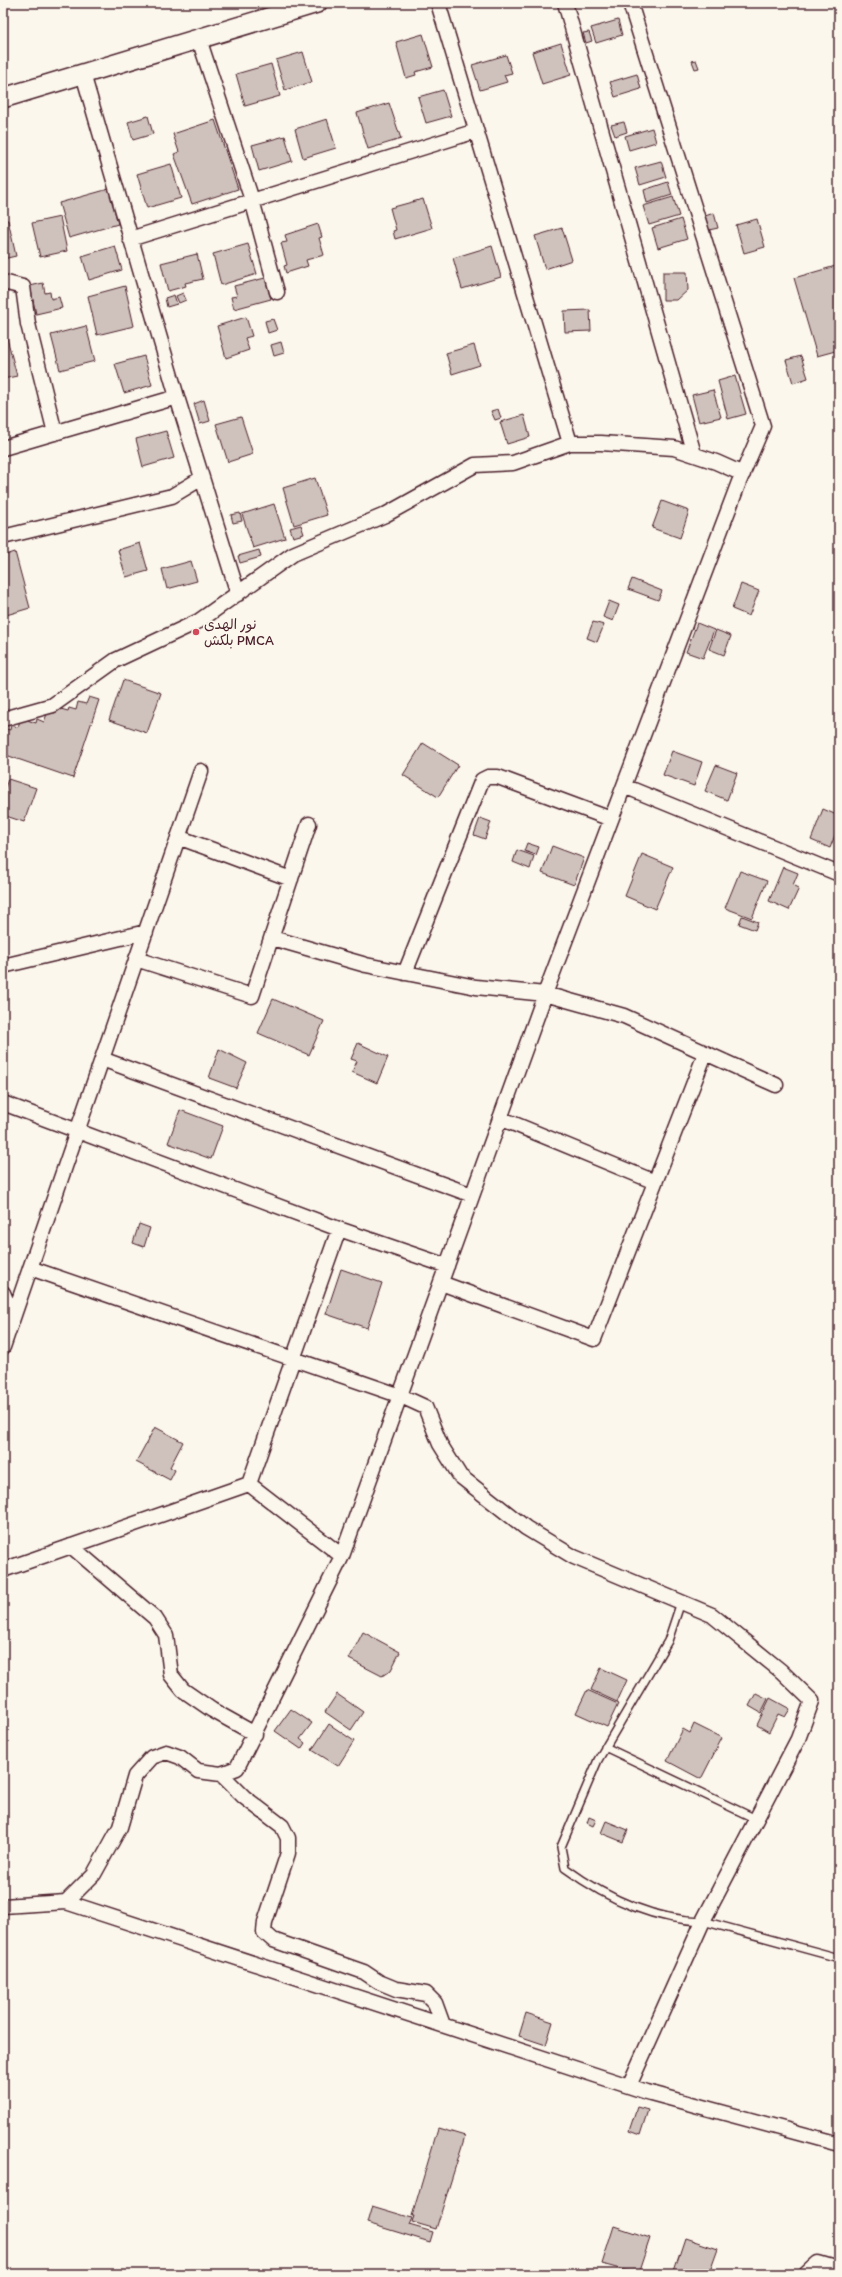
<svg xmlns="http://www.w3.org/2000/svg" width="842" height="2277" font-family="Itim,'Playpen Sans Arabic',sans-serif">
	<rect width="100%" height="100%" fill="#fbf7ec"/>
	<filter id="ink" filterUnits="userSpaceOnUse"><feTurbulence type="fractalNoise" baseFrequency=".025" numOctaves="2"/><feDisplacementMap in="SourceGraphic" scale="8" xChannelSelector="R" yChannelSelector="G"/><feConvolveMatrix kernelMatrix="1 2 1 2 8 2 1 2 1" color-interpolation-filters="sRGB"/></filter>
	<g filter="url(#ink)">
		<!-- building -->
		<path fill="#cfc2bc" stroke="#4a1f2b" d="M618,20L622,35L596,43L591,28Z
			M589,32L592,41L586,43L583,33Z
			M423,34L433,67L415,72L416,75L406,78L396,42Z
			M561,43L571,75L542,84L532,52Z
			M303,52L312,82L285,90L276,60Z
			M506,55L512,73L504,75L507,82L480,90L472,65Z
			M696,60L699,68L695,69L692,61Z
			M271,64L280,96L245,106L236,74Z
			M637,74L641,89L615,97L610,82Z
			M443,90L451,116L426,123L418,97Z
			M389,103L401,139L368,149L357,113Z
			M148,116L153,134L133,140L128,122Z
			M327,119L336,148L303,158L295,129Z
			M215,120L238,189L192,204L174,154L179,152L173,134Z
			M624,122L627,132L615,136L611,125Z
			M652,128L656,142L629,150L625,136Z
			M285,136L292,161L259,171L252,145Z
			M661,161L666,177L640,185L635,168Z
			M171,164L181,198L147,208L137,174Z
			M668,182L672,195L647,203L644,190Z
			M109,189L118,224L69,238L59,203Z
			M673,197L679,216L649,225L643,206Z
			M423,199L432,228L395,239L393,231L396,230L390,208Z
			M714,213L718,228L709,230L705,216Z
			M60,217L67,251L40,257L32,223Z
			M681,219L687,239L658,248L652,228Z
			M757,219L765,247L744,253L736,225Z
			M8,220L16,256L3,259V221Z
			M318,224L322,237L319,238L324,255L306,260L308,266L286,273L284,266L287,265L281,243L287,242L285,235Z
			M562,228L572,260L545,269L535,236Z
			M248,244L257,274L221,285L213,254Z
			M115,246L122,270L89,280L82,256Z
			M492,246L501,277L462,289L453,258Z
			M197,254L203,279L185,283L186,286L168,291L161,263Z
			M839,265V350L817,356L794,278Z
			M663,272H687L688,290L677,300H663Z
			M265,278L271,299L234,309L231,297L237,296L234,286Z
			M43,283L45,293L50,292L51,299L59,297L62,308L36,314L30,286Z
			M125,286L134,326L97,335L88,296Z
			M183,293L186,300L179,303L176,296Z
			M174,295L177,304L167,307L165,298Z
			M590,310L591,331L565,332L564,311Z
			M246,317L252,336L245,338L249,350L226,358L217,326Z
			M273,319L277,330L268,333L265,321Z
			M86,326L95,361L60,370L51,335Z
			M7,338L17,376L3,379V339Z
			M281,342L284,353L274,356L271,345Z
			M474,345L480,365L452,374L446,353Z
			M144,356L152,385L124,393L115,364Z
			M801,356L808,378L793,383L786,360Z
			M735,376L746,414L728,419L718,381Z
			M713,390L721,417L699,422L692,395Z
			M204,400L210,421L200,424L194,404Z
			M498,409L501,418L495,420L491,411Z
			M524,415L530,437L507,444L500,422Z
			M241,417L253,454L228,462L216,424Z
			M166,431L174,458L143,467L136,439Z
			M315,478L327,515L294,525L283,488Z
			M662,501L689,511L680,538L652,528Z
			M274,504L285,538L253,548L242,514Z
			M240,513L242,521L233,523L231,515Z
			M301,525L304,534L293,537L290,528Z
			M140,543L148,571L126,577L118,550Z
			M259,550L261,557L240,563L238,556Z
			M15,552L30,608L3,616V556Z
			M191,561L197,581L167,589L162,569Z
			M632,579L662,591L658,600L628,589Z
			M741,584L759,591L749,616L732,609Z
			M609,601L619,605L613,621L603,617Z
			M593,622L604,625L597,642L587,638Z
			M697,623L714,630L703,658L686,652Z
			M716,630L731,636L724,655L709,649Z
			M123,680L161,693L147,733L109,720Z
			M89,697L99,700L73,778L3,754V728L10,730L11,725L18,727L21,718L36,723L37,719L44,722L48,711L55,713L57,708L68,711L69,708L76,710L78,702L86,704Z
			M423,743L458,765L438,797L403,775Z
			M672,751L702,762L694,786L663,775Z
			M716,765L737,773L727,800L705,791Z
			M8,779L36,788L24,822L3,815V794Z
			M823,809L839,816V825L830,848L811,840Z
			M480,818L491,822L485,839L474,835Z
			M527,843L539,847L536,855L524,851Z
			M552,846L584,858L574,885L542,873Z
			M517,850L534,856L530,869L513,862Z
			M642,854L673,867L655,909L625,896Z
			M783,867L798,873L793,885L799,888L789,910L769,901Z
			M740,871L767,881L752,918L725,908Z
			M742,916L758,922L755,930L739,924Z
			M273,999L324,1021L309,1055L258,1033Z
			M358,1043L388,1057L377,1083L352,1072L357,1061L351,1059Z
			M219,1049L247,1063L236,1088L209,1078Z
			M180,1110L223,1126L211,1159L168,1143Z
			M139,1224L150,1228L144,1247L133,1243Z
			M341,1269L382,1283L367,1328L326,1314Z
			M155,1427L183,1442L170,1467L175,1470L170,1480L136,1462Z
			M363,1632L400,1652L391,1670L382,1676L349,1659Z
			M601,1668L627,1680L617,1702L591,1690Z
			M587,1690L618,1704L607,1727L576,1713Z
			M756,1693L768,1699L761,1713L749,1706Z
			M337,1694L363,1712L351,1730L325,1712Z
			M770,1698L790,1709L785,1717L778,1714L769,1732L757,1725Z
			M291,1709L312,1723L300,1739L305,1743L301,1749L275,1731Z
			M329,1724L354,1741L338,1766L312,1750Z
			M694,1724L722,1738L701,1779L667,1761L683,1729L690,1733Z
			M589,1817L596,1820L593,1826L587,1823Z
			M606,1821L628,1830L623,1842L601,1833Z
			M526,2013L553,2022L546,2045L519,2036Z
			M637,2107L648,2110L640,2135L629,2131Z
			M438,2128L465,2136L436,2229L412,2222L414,2216H412Z
			M372,2206L412,2218L409,2225L433,2232L430,2242L367,2223Z
			M614,2226L650,2238L638,2274L602,2264Z
			M685,2238L718,2249L709,2274H673Z"/>
		<g fill="none" stroke-linecap="round" stroke-linejoin="round">
			<!-- lane casing -->
			<g stroke="#4a1f2b" stroke-width="10">
				<path id="lane" d="M681,1602L668,1641L598,1760L561,1847L565,1868C606,1898 652,1920 703,1921L839,1958
					M605,1747L756,1819"/>
			</g>
			<!-- street casing -->
			<g stroke="#4a1f2b" stroke-width="17">
				<path id="street" d="M438,3L570,443
					M565,3L694,454
					M199,39L252,200L277,292
					M83,74L177,397L238,594
					M130,239L476,131
					M3,282L23,287L28,324L55,433
					M3,448L177,397
					M3,537L172,496L202,478
					M3,719L53,705L116,660L199,621L293,554L385,515L475,465L513,463L570,443H601L674,448L716,462L743,474
					M624,786L839,874
					M178,837L291,879
					M272,938L366,965L476,987L545,994L624,1016L776,1085
					M136,959L252,996L309,824
					M3,966L146,932
					M405,973L482,780L488,777H498L611,819
					M102,1059L472,1195
					M3,1103L339,1229L447,1266
					M500,1118L655,1182
					M339,1229L249,1484L342,1556
					M30,1268L401,1396L425,1407L440,1444L460,1476L526,1528L574,1557L712,1615L781,1671L812,1701L798,1739L703,1921L629,2086
					M441,1283L594,1339L705,1054
					M3,1293L13,1316
					M3,1347L201,771
					M71,1546L155,1618L166,1635L171,1675L183,1690L212,1710L255,1734
					M3,1570L249,1484
					M221,1774L244,1797L282,1826L288,1838V1853L265,1922L264,1932L273,1940L364,1972L379,1982L396,1989L426,1994L435,2003L443,2025
					M66,1902L94,1874L120,1827L135,1776L152,1757L166,1752L180,1757L198,1771L221,1774L237,1768L342,1556L545,994L739,482L763,426L630,3
					M3,1906L66,1902L647,2092L839,2144
					M806,2274L818,2263L839,2269"/>
			</g>
			<!-- secondary casing -->
			<g stroke="#4a1f2b" stroke-width="22">
				<path id="secondary" d="M3,98L317,3"/>
			</g>
			<!-- lane -->
			<use href="#lane" stroke="#fbf7ec" stroke-width="7"/>
			<!-- street -->
			<use href="#street" stroke="#fbf7ec" stroke-width="14"/>
			<!-- secondary -->
			<use href="#secondary" stroke="#fbf7ec" stroke-width="19"/>
		</g>
	</g>
	<!-- markers -->
	<circle fill="#d1495b" stroke="#fbf7ec" stroke-width="1.5" cx="196" cy="632" r="4"/>
	<g text-anchor="middle" stroke-width="3.5" stroke-linejoin="round" paint-order="stroke">
		<!-- poi labels -->
		<g font-size="14" fill="#4a1f2b" stroke="#fbf7ec" text-anchor="start">
			<text x="204" y="629">نور الهدى<tspan x="204" dy="16">بلكش PMCA</tspan></text>
		</g>
	</g>
	<!-- margin -->
	<rect width="842" height="2277" fill="none" stroke="#fbf7ec" stroke-width="16"/>
	<rect x="8" y="8" width="826" height="2261" fill="none" stroke="#4a1f2b" stroke-width="1.5" filter="url(#ink)"/>
</svg>
